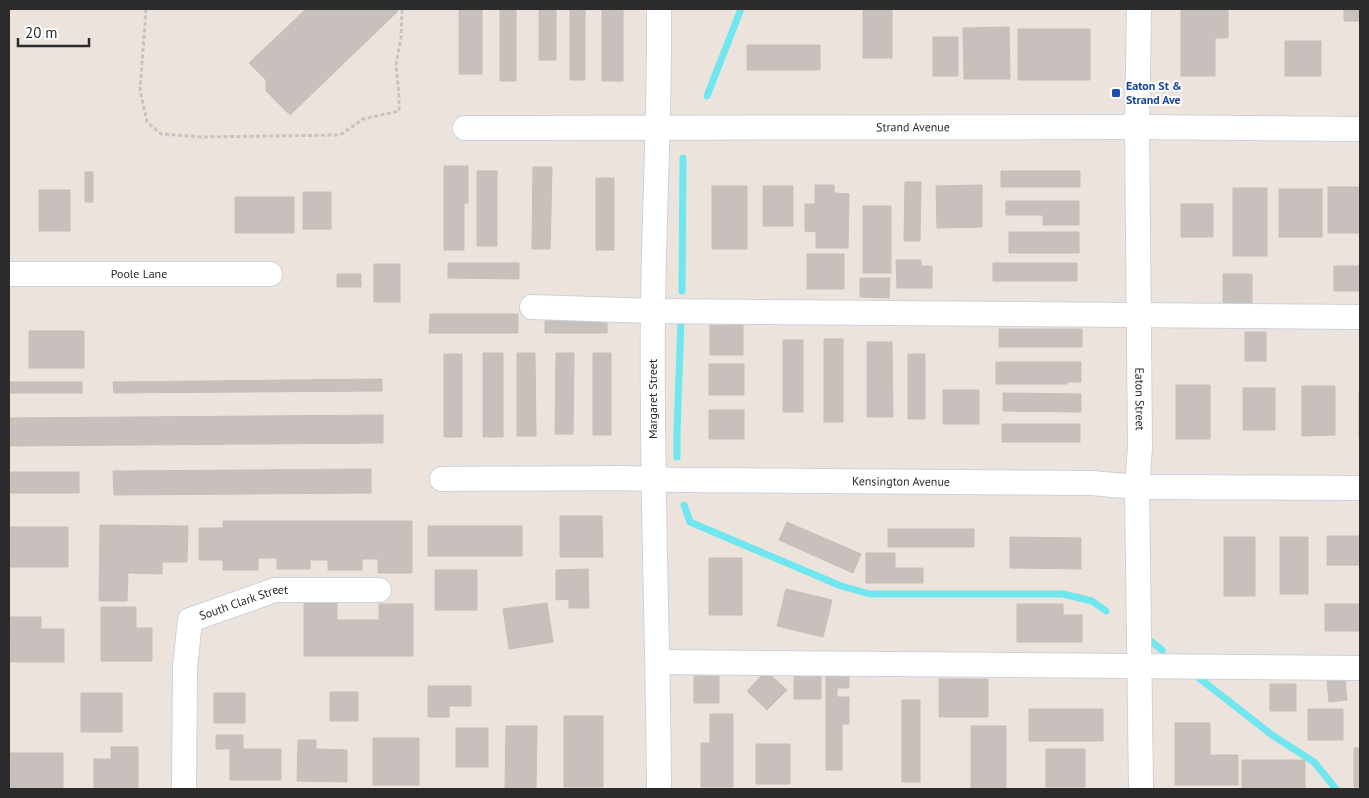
<svg xmlns="http://www.w3.org/2000/svg" width="1369" height="798" font-family="'PT Sans',sans-serif">
	<rect width="100%" height="100%" fill="#ede3dd"/>
	<g fill="none" stroke-linecap="round" stroke-linejoin="round">
		<!-- stream -->
		<path stroke="#70e6ef" stroke-width="7" d="M707,96L741,9
			M682,291L683,158
			M677,457V432L681,321
			M684,505L690,522L841,586L870,594H1063L1092,601L1106,611
			M1152,642L1162,650
			M1199,678L1272,735L1314,762L1336,789"/>
	</g>
	<!-- building -->
	<path fill="#c8c0bc" stroke="#c8beb6" d="M306,9H397V12L290,115L266,91V80L249,63Z
		M459,9H482V74H459Z
		M500,9H516V81H500Z
		M539,9H556V60H539Z
		M570,9H585V80H570Z
		M602,9H623V81H602Z
		M863,9H892V58H863Z
		M1181,9H1228V38H1215V76H1181Z
		M1344,9H1360V21H1344Z
		M1009,27L1010,79H964L963,28Z
		M1018,29H1090V80H1018Z
		M933,37H958V76H933Z
		M1285,41H1321V76H1285Z
		M747,45H820V70H747Z
		M444,166H468V203H464V250H444Z
		M533,167H552L550,249H532Z
		M477,171H497V246H477Z
		M1001,171H1080V187H1001Z
		M85,172H93V202H85Z
		M596,178H614V250H596Z
		M905,182H921L920,241H904Z
		M815,185H834V193L849,194L848,248H816V232L805,231V204H815Z
		M982,185V227L937,228L936,186Z
		M712,186H747V249H712Z
		M763,186H793V226H763Z
		M1328,187H1360V233H1328Z
		M1233,188H1267V256H1233Z
		M1279,189H1322V237H1279Z
		M39,190H70V231H39Z
		M303,192H331V229H303Z
		M235,197H294V233H235Z
		M1006,201H1079V225H1043V215H1006Z
		M1181,204H1213V237H1181Z
		M863,206H891V273H863Z
		M1009,232H1079V253H1009Z
		M807,254H844V289H807Z
		M896,260H921V266H932V288H897Z
		M448,263H519V279L448,278Z
		M993,263H1077V281H993Z
		M374,264H400V302H374Z
		M1334,266H1360V291H1334Z
		M337,274H361V287H337Z
		M1223,274H1252V306H1223Z
		M860,278H890L889,298L860,297Z
		M430,314H518V333H429Z
		M545,318H607V333H545Z
		M710,325H743V355H710Z
		M999,329H1082V347H999Z
		M29,331H84V368H29Z
		M1245,332H1266V361H1245Z
		M824,339H843V422H824Z
		M783,340H803V412H783Z
		M867,342H892L893,417H867Z
		M483,353H503V437H483Z
		M517,353H535L536,436H517Z
		M556,353H574L573,434H555Z
		M593,353H611V435H593Z
		M444,354H462V437H444Z
		M908,354H925V419H908Z
		M996,362H1081V382H1067V384H996Z
		M709,364H744V395H709Z
		M382,379V391L114,393L113,382Z
		M9,382H82V393H9Z
		M1176,385H1210V439H1176Z
		M1302,386H1335V435L1302,436Z
		M1243,388H1275V430H1243Z
		M943,390H979V424H943Z
		M1003,393L1081,394V412L1003,411Z
		M1359,393H1360V437H1359Z
		M709,410H744V439H709Z
		M383,415V443L9,446V418Z
		M1002,424H1080V442H1002Z
		M371,469V493L114,495L113,471Z
		M9,472H79V493H9Z
		M560,516H602L603,557H560Z
		M223,521H412V573H378V559H362V570H328V560H310V569H277V558H258V570H223V560H199V528H223Z
		M787,522L861,554L853,573L779,540Z
		M100,525L188,526L187,562H162V574L128,573L127,601H99Z
		M428,526H522V556H428Z
		M9,527H68V567H9Z
		M888,529H974V547H888Z
		M1327,536H1360V565H1327Z
		M1010,537L1081,538V569L1010,568Z
		M1224,537H1255V596H1224Z
		M1280,537H1308V594H1280Z
		M866,553H895V568H923V583H866Z
		M709,558H742V615H709Z
		M588,569L589,608H569V599L556,600V570Z
		M435,570H477V610H435Z
		M786,589L832,600L823,637L777,626Z
		M304,602H337V620H379V604H413V656H304Z
		M547,603L553,642L509,649L503,609Z
		M1017,604H1063V615H1082V642H1017Z
		M1325,604H1360V631H1325Z
		M101,607H136V628H152V661H101Z
		M10,617H41V629H64V662H9Z
		M766,671L787,690L767,710L747,691Z
		M794,673H821V699H794Z
		M826,673H849V688H837V697H849V724H842V770H826Z
		M694,676H719V703H694Z
		M939,679H988V717H939Z
		M1345,680L1347,700L1329,702L1327,681Z
		M1270,684H1296V711H1270Z
		M428,686H471V706H449V717H428Z
		M330,692H358V721H330Z
		M81,693H122V732H81Z
		M214,693H245V723H214Z
		M902,700H920V782H902Z
		M1029,709H1103V741H1029Z
		M1308,709H1343V740H1308Z
		M710,714H733V787H701V743H710Z
		M564,716H603V787H564Z
		M1175,723H1210V755H1238V785H1175Z
		M506,726H537L536,789H505Z
		M971,726H1006V789H971Z
		M456,728H488V767H456Z
		M216,735H243V749H281V780H230V749H216Z
		M373,738H419V785H373Z
		M298,740H316V749L347,750V782L297,781Z
		M756,744H790V784H756Z
		M111,747H138V789H94V759H111Z
		M1354,748H1360V787H1354Z
		M1046,749H1085V787H1046Z
		M9,753H63V789H9Z
		M1242,760H1305V789H1242Z"/>
	<g fill="none" stroke-linecap="round" stroke-linejoin="round">
		<!-- minor casing -->
		<g stroke="#cbd2dd" stroke-width="26">
			<g id="minor">
				<path id="s1" d="M1139,9L1137,127L1140,447L1137,487L1141,789"/>
				<path id="s2" d="M465,128L1137,127L1360,129"/>
				<path id="s3" d="M9,274H270"/>
				<path d="M532,307L653,311L1360,317"/>
				<path id="s4" d="M442,479L622,478L679,480L1091,483L1137,487L1360,488"/>
				<path d="M658,662L1360,668"/>
				<path id="s5" d="M184,789L185,668L190,620L275,590H379"/>
				<path d="M659,789C658,630 651,470 653,311C654,210 660,110 659,9"/>
			</g>
		</g>
		<!-- path -->
		<path stroke="#c4c4c4" stroke-width="3" stroke-dasharray="4 2.5" stroke-linecap="butt" d="M146,9L140,90L147,122L161,134L200,137L340,135L363,119L399,111V96L396,65L401,38L402,9"/>
		<!-- minor -->
		<use href="#minor" stroke="#fff" stroke-width="24"/>
	</g>
	<!-- markers -->
	<rect fill="#1a4fb4" stroke="#fff" stroke-width="2" x="1111" y="88" width="10" height="10" rx="2.5"/>
	<g text-anchor="middle" stroke-width="4" stroke-linejoin="round" paint-order="stroke">
		<!-- transit labels -->
		<g font-size="12" font-weight="bold" fill="#164399" stroke="#fff" text-anchor="start">
			<text x="1126" y="90">Eaton St &amp;<tspan x="1126" dy="14">Strand Ave</tspan></text>
		</g>
		<!-- street labels -->
		<g font-size="12" fill="#2b2b2b" stroke="#fff">
			<text dy="4" stroke="none"><textPath href="#s2" startOffset="448">Strand Avenue</textPath></text>
			<text dy="4" stroke="none"><textPath href="#s3" startOffset="130">Poole Lane</textPath></text>
			<text transform="translate(653 399) rotate(-90)" y="4">Margaret Street</text>
			<text dy="4" stroke="none"><textPath href="#s1" startOffset="390">Eaton Street</textPath></text>
			<text dy="4" stroke="none"><textPath href="#s4" startOffset="459">Kensington Avenue</textPath></text>
			<text dy="4" stroke="none"><textPath href="#s5" startOffset="226">South Clark Street</textPath></text>
		</g>
	</g>
	<!-- border -->
	<rect width="1369" height="798" fill="none" stroke="#2b2b2b" stroke-width="20"/>
	<!-- scale -->
	<path d="M18 38v8h71v-8" fill="none" stroke="#2b2b2b" stroke-width="2.5"/>
	<text x="25" y="38" font-size="15" fill="#2b2b2b" stroke="#ffffff" stroke-width="4" paint-order="stroke">20 m</text>
</svg>
